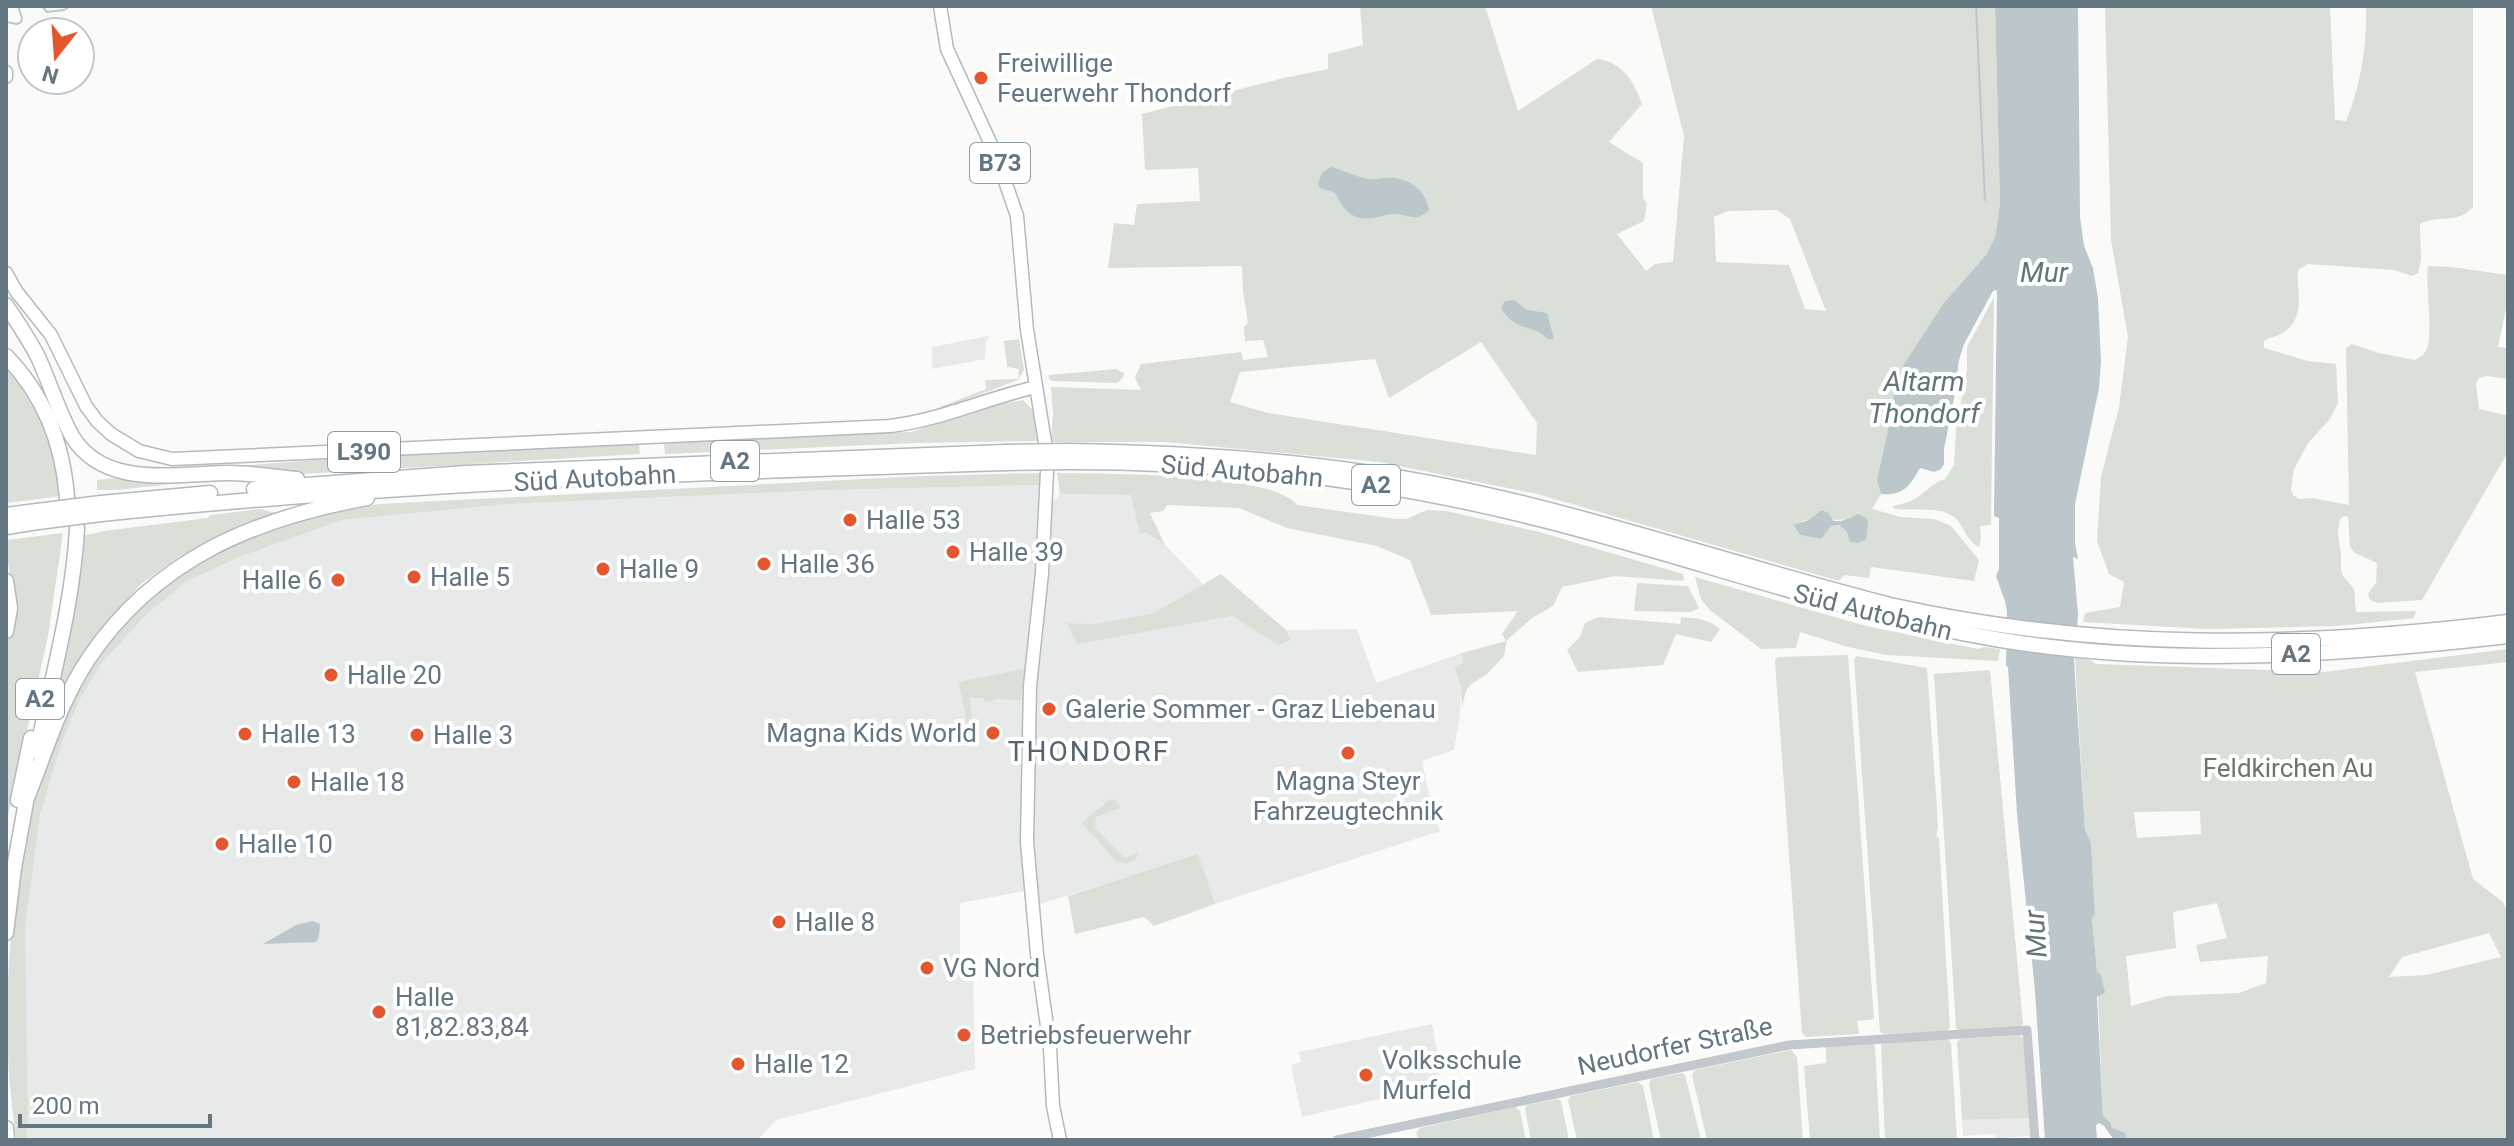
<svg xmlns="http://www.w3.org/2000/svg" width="2514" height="1146" font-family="Roboto,sans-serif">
	<rect width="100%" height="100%" fill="#fafaf8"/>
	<!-- built -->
	<path fill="#e8e9e9" d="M989,336L986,342L985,359L932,369V347Z
		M1042,485L1051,504L1060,494L1131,495L1145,532L1165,545L1204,585L1154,613L1095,624L1067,623L1077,643L1232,616L1279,646L1290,640L1286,630L1357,629L1376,683L1462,653L1463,663L1454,666L1461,687L1460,715L1454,750L1422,761L1430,800L1440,831L1215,904L1198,855L1040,904L1027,898L1024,891L960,903V975L973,971L975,1069L776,1120L758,1140H26L25,930L40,815L62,742L79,701L101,664L145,616L187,581L242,556L342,520L509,504L829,490Z
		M1432,1024L1438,1056L1439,1085L1302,1117L1291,1065L1301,1062L1299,1052Z
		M2030,1118L2031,1136L1996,1138L1995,1134L1963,1136L1962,1120Z"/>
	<!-- green -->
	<path fill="#dadfd7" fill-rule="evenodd" d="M1360,6H1485L1518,111L1597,59C1622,61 1635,83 1642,104L1609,142L1643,163V198L1647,204L1644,221L1617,234L1646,271L1655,264L1673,262L1684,136L1651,6H1995L2000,203L1995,237L1986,255L1943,304L1904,364L1894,391L1892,411L1877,480L1881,494L1872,509L1901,517L1934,519L1951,526L1979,560L1974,581L1871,567L1869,578L1844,575L1839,581L1537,494L1379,462L1165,442H1051L1053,412L1051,387L1141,390L1135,378L1141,364L1241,352L1243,360L1268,357L1263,340L1245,341L1244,327L1248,323L1243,291L1242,266L1108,268L1114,223L1134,225L1137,204L1200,201L1198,168L1145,170L1142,114L1284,78L1328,69V54L1363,45ZM1777,210L1790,219L1826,311L1805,309L1789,265L1716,262L1714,217L1728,211ZM1481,342L1537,423L1536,455L1268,413L1230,402L1240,372L1375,359L1389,398ZM1821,510C1833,520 1837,523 1852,516L1847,532L1839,525L1831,526L1821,539L1800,535L1802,521L1809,520Z
		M2105,6H2330L2335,120L2346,121C2361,84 2367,46 2366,6H2473V207C2457,225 2438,214 2420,224L2421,260L2418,273L2412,276L2394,270L2308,264L2298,270C2296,291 2306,313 2287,330C2281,336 2271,336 2264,341V348L2308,361L2336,364L2338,403L2330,419L2308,443L2294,469L2291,489L2293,495L2299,499L2312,498L2349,505L2346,348L2352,344L2379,353L2415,360C2417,359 2424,355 2425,352C2435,337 2425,288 2428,266L2451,267L2508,275V299L2498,347L2508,348V379L2487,376L2479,378L2476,384L2479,409L2505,415L2508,417V452L2422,600L2377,603L2370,600L2368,594L2376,583L2377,563L2355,553L2350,547L2348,517L2344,516L2340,519L2338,533L2341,555V570L2343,576L2354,589L2356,612L2416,611L2414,618L2338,626L2207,629L2083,622L2085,613L2120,607L2124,582L2109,574L2097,541L2101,477L2119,407L2128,337L2111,240Z
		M1994,297L1991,525L1980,526L1981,538L1979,547C1966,541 1964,525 1954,517C1941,506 1911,511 1895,509L1892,506C1904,504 1914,501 1923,493C1932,487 1934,482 1945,479L1954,465L1956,431L1967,369V347Z
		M1019,339L1024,370L1018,380L947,407H940L986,389L985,380L1018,379L1019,369L1007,367L1004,341Z
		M6,365L21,383L51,437L63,496L6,503Z
		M1116,369L1124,373L1123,378L1117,383L1052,381L1049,379V375Z
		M1023,400L1034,411L1037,441L916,443L665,454L664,444L746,437L911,432L984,407Z
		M639,444L640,454L303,474L189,482L118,490H97V480C277,461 458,447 639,444Z
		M1042,473L1041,485L829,490L509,504L342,520L242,556L187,581L145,616L101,664L79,701L62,742L40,815L25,930L28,1116L26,1140H16C13,1112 9,1083 8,1055C4,970 14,882 35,800C38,785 44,753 55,744C85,630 198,546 307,517C331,511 356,508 380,504L922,476Z
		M1057,473C1101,474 1273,472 1297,505L1396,519H1406L1427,510L1446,511L1539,532L1683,574L1684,581L1615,576L1562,587L1553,606L1532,618L1507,640L1504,656L1487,674L1470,685L1466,691L1462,707L1461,687L1454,666L1463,663L1462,653L1506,641L1502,634L1518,611L1431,615L1410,560L1377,546L1287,528L1239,508L1167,505L1163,511L1150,513L1165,545L1145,532L1140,534L1131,495L1060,494Z
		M260,509L276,513L274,516L248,523L179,557L142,583L119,608L75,665L52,715L78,588L82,536L104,531L208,518L210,515Z
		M63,533L48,636L6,825V642C25,609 6,576 6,540Z
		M1221,574L1286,630L1290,640L1279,646L1232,616L1077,644L1067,623L1095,624L1154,613Z
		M1695,577L1866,626L1978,649L1984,647L2000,649L1998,661L1887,655L1848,647L1800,632L1796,648L1761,649L1710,610L1701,599Z
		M1637,583L1688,586L1699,608L1691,612L1634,611Z
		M1599,617L1680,624L1681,617C1697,618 1708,619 1720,629L1711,642L1676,634L1663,665L1578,672L1567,650L1580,637L1585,623Z
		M2508,649V662L2415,672L2473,879L2503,902L2508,913V1140H2128L2124,1132L2112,1128L2110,1122L2103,1116L2097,972L2092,918L2095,914L2091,843L2085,830L2075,658L2090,660L2096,664L2324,672ZM2200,811L2201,834L2137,838L2134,812ZM2217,903L2227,938L2196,945L2200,962L2268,956L2266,983L2239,993L2167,996L2131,1006L2126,956L2176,948L2173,912ZM2489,933L2501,957L2426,975L2389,977L2402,957Z
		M1848,655L1874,1019L1857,1021L1859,1034L1806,1037L1802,1033L1775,661L1778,657Z
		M1857,656L1927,668L1937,810L1938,829L1936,836L1939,838L1940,856L1950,1028L1946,1032L1883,1034L1880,1032L1854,659Z
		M1024,669L1021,700L995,699L991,702L985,701L983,698H970L972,722L967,723L959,682Z
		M1990,670L2023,1024L2020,1027L1959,1031L1956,1028L1934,674Z
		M1110,799L1117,801L1120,808L1096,817L1094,827L1125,858L1139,853C1135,864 1125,865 1116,861L1082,823Z
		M1198,854L1215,904L1154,926L1144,917L1075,934L1068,896Z
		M2020,1035L2025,1041L2030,1118L1962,1120L1957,1042L1960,1039Z
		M1948,1039L1951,1043L1957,1140H1885L1881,1045L1883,1042Z
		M1872,1042L1875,1046L1880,1140H1810L1804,1066L1826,1063V1046Z
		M1791,1050L1797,1057L1803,1140H1707L1692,1075L1695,1070Z
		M1682,1073L1685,1075L1701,1140H1661L1649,1085L1651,1079Z
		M1638,1082L1643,1086L1654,1140H1577L1568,1100L1571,1096Z
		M1557,1099L1561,1101L1569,1140H1531L1525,1109L1527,1105Z
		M1515,1107L1520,1111L1526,1140H1419L1416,1133L1420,1128Z"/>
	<!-- water -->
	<path fill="#bbc7cb" d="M1995,6H2078L2080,217L2084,246L2093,268L2098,298L2101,362L2099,388L2075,504V543L2078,559L2073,557L2078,614L2074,661L2085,830L2091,843L2095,914L2092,918L2097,972L2101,975L2105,993L2097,997L2103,1116L2110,1122L2112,1128L2124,1132L2128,1140H2114L2104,1126L2099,1123L2096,1125L2097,1140H2045L2035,991L2017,814L2008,667L2006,666L2007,612L2005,601L1996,576L1999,569V518L1994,516L1997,290L1993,291L1964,344L1959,360L1954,398L1944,449V464L1941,469L1934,472L1920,468C1910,486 1903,496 1881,494L1877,480L1892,411L1894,391L1904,364L1943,304L1986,255L1995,237L2000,203Z
		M1331,167C1343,170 1356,177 1368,179C1377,180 1385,177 1394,178C1413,180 1426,192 1429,210C1416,223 1408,214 1393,214C1386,214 1380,217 1374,218C1351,221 1344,210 1335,193L1320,188L1318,184L1322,173Z
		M1514,300L1527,310L1547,313L1554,339H1548C1532,323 1517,334 1501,308L1505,301Z
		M1821,510L1828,513L1834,521H1841L1859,514L1867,519L1868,524L1866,539L1858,543L1850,542L1847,532L1839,525L1831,526L1821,539L1800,535L1794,525L1809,520Z
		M313,921L320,924L319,937L316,942L263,944L296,925Z"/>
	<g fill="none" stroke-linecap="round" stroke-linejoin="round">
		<!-- stream -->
		<path stroke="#bbc7cb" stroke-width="2" d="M42,6L47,12L64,10L71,6
			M1976,6L1985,200
			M6,22L17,24L21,22L22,18L18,6"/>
		<!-- primary casing -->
		<g stroke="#b5babe" stroke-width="15">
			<path id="primary" d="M940,6L947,49L996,155L1017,216L1027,330L1045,442
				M6,72V77
				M6,273L16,291L51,335L86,406L97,421L111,434L139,451L172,459L890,426C941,420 987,398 1036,387
				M1047,472L1042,573L1030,686L1027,842L1037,954L1050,1048L1053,1106L1060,1140"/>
		</g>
		<!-- motorway casing -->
		<g stroke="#b4b9bd" stroke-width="17">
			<path id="motorway" d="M6,305C17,322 29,339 38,357C50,383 58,411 72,436C104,490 178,473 230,473C252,473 275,477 297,479
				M6,356C44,395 63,444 67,498
				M1068,451C1203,453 1337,462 1470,491C1612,522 1749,569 1890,605C2097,651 2298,648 2508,622
				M1068,462C1222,462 1376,478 1527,516C1684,554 1835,612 1995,639C2164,668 2339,655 2508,636
				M254,489L465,473L1005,452
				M101,503L210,493
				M101,514C401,483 703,472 1005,463
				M6,515L37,511
				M6,527L38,522
				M6,581L10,608L6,631
				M37,751C52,677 73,604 77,528
				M27,798C46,751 60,701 89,658C156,559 253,519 367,498
				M18,800L31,738
				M6,933L14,868L28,791
				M6,1128L7,1140"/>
		</g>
		<!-- tertiary -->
		<path stroke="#c3c8cc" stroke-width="9" d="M1337,1140L1789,1045L2027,1030L2035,1140"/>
		<!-- primary -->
		<use href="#primary" stroke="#fff" stroke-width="12"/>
		<!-- motorway -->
		<use href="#motorway" stroke="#fff" stroke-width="14"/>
		<!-- motorway-bridge casing -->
		<g stroke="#b4b9bd" stroke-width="17" stroke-linecap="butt">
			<path id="motorway-bridge" d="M1005,452L1068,451
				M1005,463L1068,462
				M37,511L101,503
				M38,522L101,514"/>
		</g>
		<!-- motorway-bridge -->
		<use href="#motorway-bridge" stroke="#fff" stroke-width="14"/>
	</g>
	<!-- markers -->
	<g fill="#e4572e" stroke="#fff" stroke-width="3">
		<circle cx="981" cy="78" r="8"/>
		<circle cx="850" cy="520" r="8"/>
		<circle cx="953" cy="552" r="8"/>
		<circle cx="764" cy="564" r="8"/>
		<circle cx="603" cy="569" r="8"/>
		<circle cx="414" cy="577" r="8"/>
		<circle cx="338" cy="580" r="8"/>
		<circle cx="331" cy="675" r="8"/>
		<circle cx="1049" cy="709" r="8"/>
		<circle cx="993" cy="733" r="8"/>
		<circle cx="245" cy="734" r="8"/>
		<circle cx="417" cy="735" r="8"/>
		<circle cx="1348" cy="753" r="8"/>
		<circle cx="294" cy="782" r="8"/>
		<circle cx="222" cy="844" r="8"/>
		<circle cx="779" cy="922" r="8"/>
		<circle cx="927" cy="968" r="8"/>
		<circle cx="379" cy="1012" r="8"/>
		<circle cx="964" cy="1035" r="8"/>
		<circle cx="738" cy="1064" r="8"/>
		<circle cx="1366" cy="1075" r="8"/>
	</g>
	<g text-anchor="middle" stroke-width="8" stroke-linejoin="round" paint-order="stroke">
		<!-- shield labels -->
		<g fill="#fff" stroke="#939fa8" stroke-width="2">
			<rect x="970" y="143" width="60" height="40" rx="6"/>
			<rect x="328" y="432" width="72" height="40" rx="6"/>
			<rect x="711" y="441" width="48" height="40" rx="6"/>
			<rect x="1352" y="465" width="48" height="40" rx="6"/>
			<rect x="2272" y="634" width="48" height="40" rx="6"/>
			<rect x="16" y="679" width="48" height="40" rx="6"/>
		</g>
		<g font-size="24" font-weight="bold" fill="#657683">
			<text x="1000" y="171">B73</text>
			<text x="364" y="460">L390</text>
			<text x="735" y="469">A2</text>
			<text x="1376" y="493">A2</text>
			<text x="2296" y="662">A2</text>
			<text x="40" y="707">A2</text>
		</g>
		<!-- poi labels -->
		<g font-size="26" fill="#657683" stroke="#fff" text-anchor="start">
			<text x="997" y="72">Freiwillige<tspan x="997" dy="30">Feuerwehr Thondorf</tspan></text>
			<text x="866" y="529">Halle 53</text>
			<text x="969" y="561">Halle 39</text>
			<text x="780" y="573">Halle 36</text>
			<text x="619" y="578">Halle 9</text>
			<text x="430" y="586">Halle 5</text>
			<text x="322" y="589" text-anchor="end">Halle 6</text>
			<text x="347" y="684">Halle 20</text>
			<text x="1065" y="718">Galerie Sommer - Graz Liebenau</text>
			<text x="977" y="742" text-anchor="end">Magna Kids World</text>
			<text x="261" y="743">Halle 13</text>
			<text x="433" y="744">Halle 3</text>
			<text x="1348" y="790" text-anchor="middle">Magna Steyr<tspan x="1348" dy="30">Fahrzeugtechnik</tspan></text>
			<text x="310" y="791">Halle 18</text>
			<text x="238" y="853">Halle 10</text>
			<text x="795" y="931">Halle 8</text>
			<text x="943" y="977">VG Nord</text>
			<text x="395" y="1006">Halle<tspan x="395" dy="30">81,82.83,84</tspan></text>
			<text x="980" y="1044">Betriebsfeuerwehr</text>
			<text x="1382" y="1069">Volksschule<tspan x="1382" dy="30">Murfeld</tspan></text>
			<text x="754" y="1073">Halle 12</text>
		</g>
		<!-- street labels -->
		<g font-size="26" fill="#657683" stroke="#fff">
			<text transform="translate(1242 471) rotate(5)" y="9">Süd Autobahn</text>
			<text transform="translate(595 478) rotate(-3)" y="9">Süd Autobahn</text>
			<text transform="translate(1873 612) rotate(14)" y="9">Süd Autobahn</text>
			<text transform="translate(1675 1046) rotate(-12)" y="9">Neudorfer Straße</text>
		</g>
		<!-- park labels -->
		<g font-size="26" fill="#687a64" stroke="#fff">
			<text x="2288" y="777">Feldkirchen Au</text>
		</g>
		<!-- water labels -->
		<g font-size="28" font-style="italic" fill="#60757c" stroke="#fff">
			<text x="2044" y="282">Mur</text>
			<text x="1924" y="391">Altarm<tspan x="1924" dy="32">Thondorf</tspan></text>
			<text transform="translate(2035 934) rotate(-94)" y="10">Mur</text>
		</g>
		<!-- neighbourhood labels -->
		<g font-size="28" letter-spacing="2" fill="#57646e" stroke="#fff">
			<text x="1089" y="761">THONDORF</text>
		</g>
	</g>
	<!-- border -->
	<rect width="2514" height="1146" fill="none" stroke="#657683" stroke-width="16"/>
	<!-- north arrow -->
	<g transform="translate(56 56) rotate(197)"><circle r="38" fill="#ffffff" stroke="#c1c8cd" stroke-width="2"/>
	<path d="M0-6L14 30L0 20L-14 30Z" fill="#e4572e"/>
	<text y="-12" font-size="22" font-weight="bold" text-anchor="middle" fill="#657683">N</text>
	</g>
	<!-- scale -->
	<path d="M20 1114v12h190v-12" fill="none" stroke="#657683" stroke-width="4"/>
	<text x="32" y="1114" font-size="24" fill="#657683" stroke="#ffffff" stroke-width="6" paint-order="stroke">200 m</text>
</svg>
